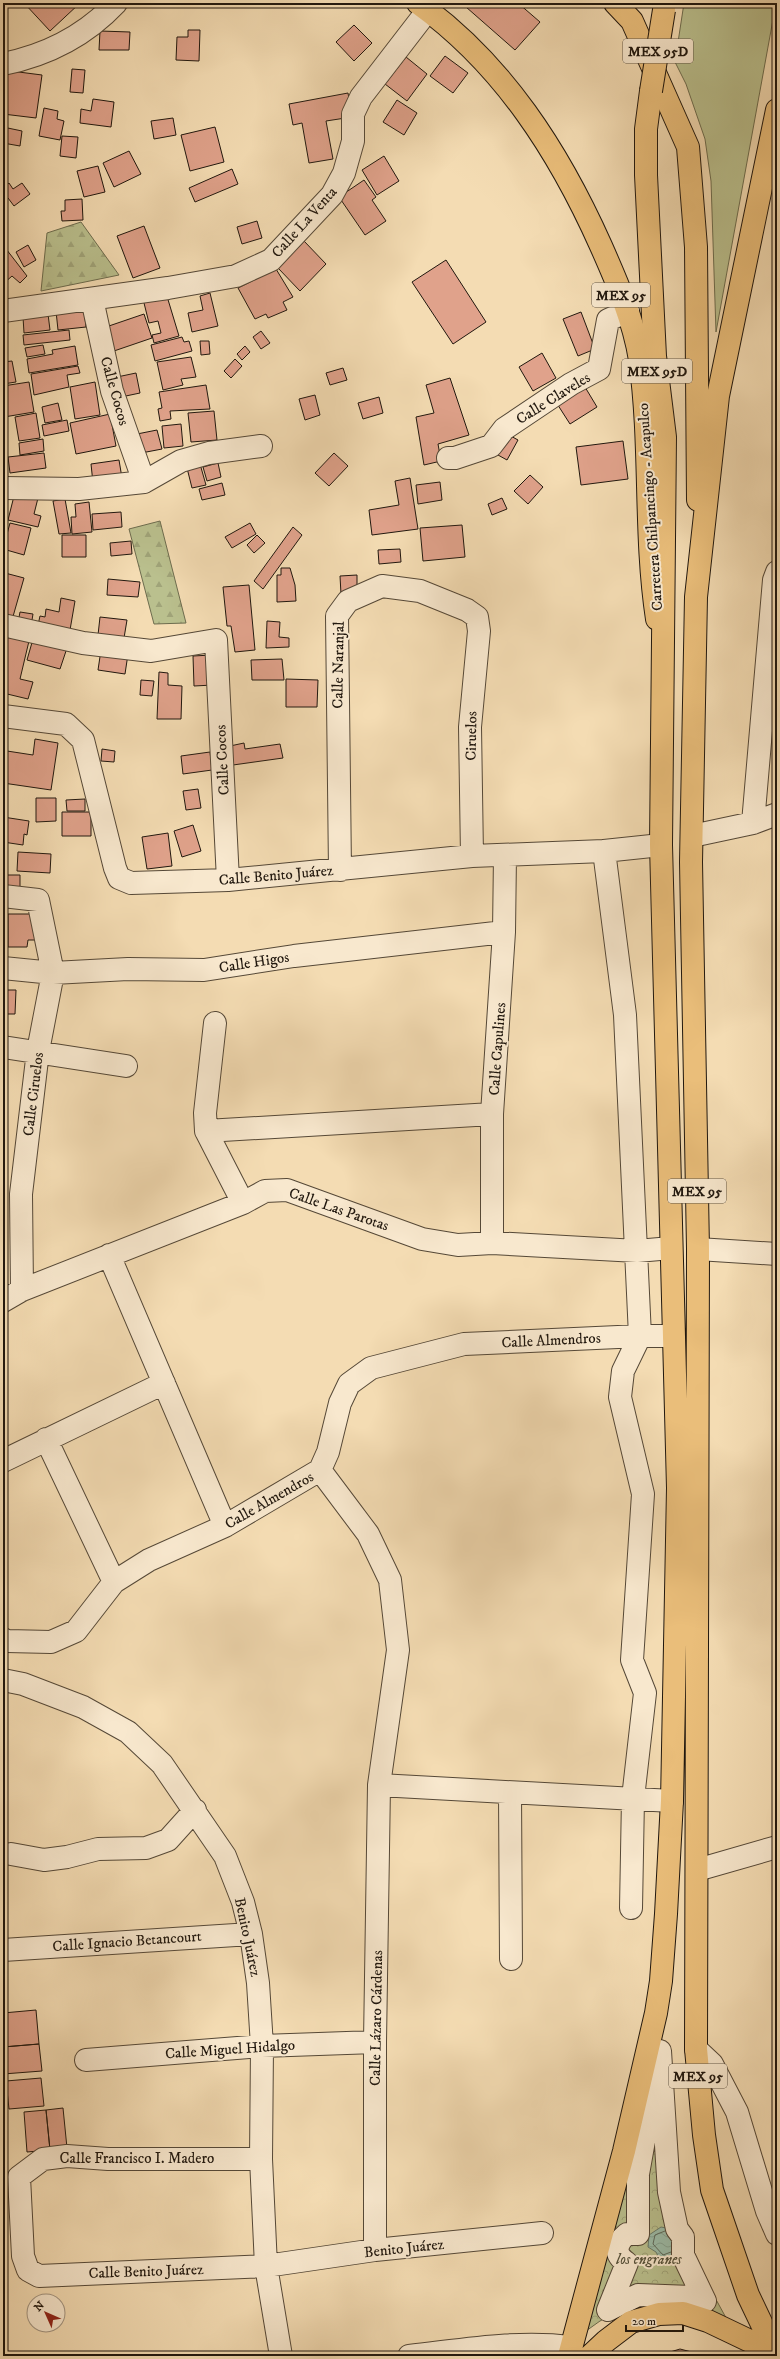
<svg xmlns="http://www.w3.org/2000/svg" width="780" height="2359" font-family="'IM FELL DW Pica',serif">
	<defs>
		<pattern id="forest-firs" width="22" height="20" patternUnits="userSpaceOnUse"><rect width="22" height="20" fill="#bac08e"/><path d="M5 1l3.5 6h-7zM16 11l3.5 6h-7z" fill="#a0a479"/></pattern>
		<pattern id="park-crowns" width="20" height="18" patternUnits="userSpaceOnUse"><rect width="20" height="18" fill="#bac08e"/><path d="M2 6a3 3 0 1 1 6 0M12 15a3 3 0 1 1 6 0" fill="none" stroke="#a0a479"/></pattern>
		<pattern id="water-waves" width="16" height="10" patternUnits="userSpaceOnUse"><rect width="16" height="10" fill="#9cbca8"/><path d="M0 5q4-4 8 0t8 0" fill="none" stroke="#86a18f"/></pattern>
	</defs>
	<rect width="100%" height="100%" fill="#f4dcb3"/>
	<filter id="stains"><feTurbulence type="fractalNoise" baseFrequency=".005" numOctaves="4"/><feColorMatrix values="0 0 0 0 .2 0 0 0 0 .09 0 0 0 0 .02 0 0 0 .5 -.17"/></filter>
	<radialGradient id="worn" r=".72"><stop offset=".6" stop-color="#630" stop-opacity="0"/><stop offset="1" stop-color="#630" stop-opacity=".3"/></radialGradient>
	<!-- green -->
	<path fill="#bac08e" stroke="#6d6c4e" d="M684,3H776L716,332L711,181L705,139L686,84L675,62Z"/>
	<!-- forest -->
	<path fill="url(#forest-firs)" stroke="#6d6c4e" d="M81,222L119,275L41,291L47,233Z
		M160,521L186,623L154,624L129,529Z"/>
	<!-- park -->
	<path fill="url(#park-crowns)" stroke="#6d6c4e" d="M652,2150L669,2160L685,2230L702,2274L730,2325L636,2302L600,2321L579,2336L631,2167Z"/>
	<!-- water -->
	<path fill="url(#water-waves)" stroke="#6a7a6a" d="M661,2227L671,2229L674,2254L668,2258H659L656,2252L648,2247L649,2235Z"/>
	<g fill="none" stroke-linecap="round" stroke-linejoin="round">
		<!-- shore -->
		<path stroke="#5e6a5b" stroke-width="1" d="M665,2231L655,2235L653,2244L663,2255L671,2252"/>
	</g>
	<!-- building -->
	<path fill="#e0a28b" stroke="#20170e" d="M24,3H80L50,31Z
		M470,3H518L540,22L515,50L466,7Z
		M354,25L372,43L354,61L336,42Z
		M188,30H200L199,61L176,60L177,37H188Z
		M100,31L130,32L129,50H99Z
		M445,56L468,73L453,93L430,76Z
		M406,57L427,74L407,101L385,84Z
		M72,69L85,70L83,93L70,92Z
		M3,70L42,75L36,118L3,114Z
		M348,93L352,117L326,121L333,159L309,163L302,123L293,125L289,104Z
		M93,99L114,102L111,127L80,123L81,109L91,111Z
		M397,100L417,113L404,135L383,122Z
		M44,108L58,111L57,119L64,121L60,140L39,136Z
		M173,118L176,135L154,139L151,121Z
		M3,127L22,131L20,146L3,143Z
		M215,127L224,162L190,171L181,135Z
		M62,136L78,137L76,158L60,156Z
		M129,151L141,174L114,187L103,163Z
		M384,156L399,181L377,195L362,170Z
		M98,166L105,192L84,197L77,171Z
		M232,169L238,184L195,202L189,188Z
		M364,180L376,197L372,200L386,221L365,235L339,197Z
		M9,183L13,189L22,183L30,194L14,206L8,198L4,202L3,188Z
		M82,199L83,220L62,221L61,211H65V200Z
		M257,221L262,238L242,244L237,227Z
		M144,226L160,268L133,278L117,236Z
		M304,241L326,264L300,291L278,268Z
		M3,245L27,276L20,283L12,276L3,284Z
		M28,245L36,260L24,267L16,252Z
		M446,260L486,322L453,344L412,282Z
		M276,269L293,297L283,302L287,310L268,318L266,314L255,319L238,288Z
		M166,293L179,336L154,343L152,335L161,333L158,321L149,323L143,299Z
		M210,293L218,326L192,332L188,313L203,310L200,296Z
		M84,308L86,327L58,330L56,311Z
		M581,312L595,349L578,356L563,319Z
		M48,314L50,330L24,333L23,317Z
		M144,314L152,338L111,352L103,328Z
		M69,330L70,340L24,345L23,335Z
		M261,331L270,343L261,349L253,337Z
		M182,337L184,342L189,341L192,351L155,361L151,345Z
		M200,341H209L210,354L201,355Z
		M43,345L45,354L27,357L25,348Z
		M75,346L78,365L29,373L27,359L53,354L52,350Z
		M245,346L250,352L242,360L237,354Z
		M542,353L556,378L533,391L519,367Z
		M191,357L196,377L181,379L183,385L163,390L157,362Z
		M235,359L242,366L231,378L224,371Z
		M12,361L16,382L3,384V362Z
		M78,366L80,373L67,375L69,387L34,395L31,374Z
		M343,368L347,380L330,385L326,373Z
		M136,373L140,393L121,397L117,377Z
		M450,378L469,435L438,444L441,461L424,465L416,417L434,413L426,385Z
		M29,382L34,412L4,417L3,386Z
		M95,382L100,415L75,419L70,387Z
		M582,382L597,407L570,424L554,399Z
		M206,385L210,409L170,411L171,419L160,421L158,409L162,408L159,392Z
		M315,395L320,415L305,420L299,399Z
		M379,397L383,413L363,419L358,403Z
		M58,403L62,420L45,423L42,407Z
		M214,411L217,440L191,442L188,413Z
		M36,413L40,438L19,441L15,417Z
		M110,414L116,446L76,454L70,423Z
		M67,420L69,431L44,436L42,425Z
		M181,424L183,446L164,448L162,426Z
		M157,430L162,449L136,454L132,435Z
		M509,435L518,440L507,460L498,455Z
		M43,439L44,451L20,455L19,443Z
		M623,441L628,479L581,485L576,447Z
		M44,453L46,468L10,473L8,457Z
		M334,453L348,466L329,486L315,473Z
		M119,460L122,478L93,483L91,464Z
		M218,463L221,477L207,481L203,467Z
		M200,464L206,485L192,488L187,468Z
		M530,475L543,487L528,504L514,491Z
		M410,478L418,529L372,535L369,510L399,505L395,481Z
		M440,482L442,500L418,504L416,485Z
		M222,483L225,495L202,500L199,489Z
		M15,492L38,498L34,514L41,516L38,527L8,520Z
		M502,498L507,509L492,515L488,504Z
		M65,499L71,533L59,534L53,501Z
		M89,502L92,532L72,534L71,517H76L75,504Z
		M121,512L122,527L93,530L92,514Z
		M10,523L31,528L24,555L3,549Z
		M250,523L256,534L232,548L225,537Z
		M462,525L465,557L423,561L420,528Z
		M293,527L302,535L263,589L254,581Z
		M62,535H86V557H62Z
		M257,535L265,543L254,553L247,545Z
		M131,541L132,554L111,556L110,543Z
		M400,549L401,562L379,564L378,550Z
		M281,568H290L295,585L296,601L277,602V575H281Z
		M5,573L24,578L12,620L4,618L6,611L3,610V582Z
		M357,575V594H341L340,576Z
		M108,579L140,582L138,597L107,595Z
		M249,585L255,650L235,652L231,626H227L223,587Z
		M61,598L75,601L70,630L38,625L40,616L45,617L46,609L59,612Z
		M20,612L33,614L31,626L18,623Z
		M100,617L127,620L124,638L98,635Z
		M267,621L280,622L279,637L289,638V647L266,648Z
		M4,635L29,641L20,679L33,682L28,699L3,693Z
		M33,639L67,648L60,669L27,660Z
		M101,650L128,654L125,674L98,670Z
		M212,655L213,685L194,686L193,656Z
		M282,659L284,680H252L251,660Z
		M159,672L168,673V685L182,686L181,719H157Z
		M286,679L318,680L317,707H286Z
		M141,680L154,681L152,696L140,695Z
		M35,739L58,743L51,790L3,783L7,751L33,755Z
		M244,743L245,749L280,744L283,758L233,765L230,746Z
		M102,749L115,751L114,762L101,761Z
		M210,752L212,770L183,774L181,756Z
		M198,789L201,808L186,810L183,791Z
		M36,798H56V821L36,822Z
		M85,799V811H67L66,800Z
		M62,812H91V836H62Z
		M3,817L29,821L27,835L24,834L23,845L3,842Z
		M193,825L201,851L182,857L174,831Z
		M168,833L172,866L147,869L142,837Z
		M18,852L51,854L50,873L17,871Z
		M6,875H20V887L6,888Z
		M8,914H35V940H28L27,947H8Z
		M3,916H5L3,933Z
		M3,990H16L15,1014H3Z
		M36,2010L39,2044L3,2047V2013Z
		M39,2044L42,2071L3,2074V2047Z
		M41,2078L44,2106L9,2109L6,2081Z
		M63,2108L67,2148L50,2150L46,2110Z
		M46,2110L50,2150L27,2152L24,2112Z
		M680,2349L707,2356H657Z"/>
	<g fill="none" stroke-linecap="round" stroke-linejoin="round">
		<!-- minor casing -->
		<g stroke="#554837" stroke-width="24">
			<path id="minor" d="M3,64C48,55 85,36 116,3
				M92,299L112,391L144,482
				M3,311L168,288L236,276L271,260L332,195L344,173L353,141V114L361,97L428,10
				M448,458H455L491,446L504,429L571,384L599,369L608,320L628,311
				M3,488L79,489L144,482L181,461L209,453L261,446
				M3,625L83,643L151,651L216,640L228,880
				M3,716L66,724L83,740L115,868L119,878L131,883L228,880L472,856L604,851L661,845
				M753,823L774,580L777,572
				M692,836L753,823L777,814
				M604,851L625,1015L640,1336L623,1371L620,1397L643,1494L632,1660L645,1693L633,1798L631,1908
				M340,870L337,616L348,601L382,586L420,591L467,610L477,617L479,631L470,727L472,856
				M3,896L38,900L53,973L38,1051L21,1194L22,1290
				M3,968L53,973L128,969L204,970L294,956L504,932
				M215,1023L205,1113L206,1131L243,1203
				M3,1047L126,1066
				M206,1131L492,1114
				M492,1243V1114L504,932L505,855
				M698,1249L777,1254
				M109,1255L225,1526
				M3,1301L22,1290L243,1203L265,1191L287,1190L422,1239L458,1245L492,1243L637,1251L671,1248
				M46,1439L114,1582
				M3,1461L164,1383
				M320,1470L368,1534L390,1580L398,1650L379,1785L375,2042V2250
				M3,1639L7,1641L51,1642L76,1631L114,1582L149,1560L225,1526L320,1470L328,1452L340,1403L349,1384L371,1368L464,1344L640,1336H673
				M3,1680L23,1684L83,1707L128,1732L162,1764L225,1856L243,1902L251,1934L258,1983L262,2046L261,2159L266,2266L281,2356
				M379,1785L672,1801
				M510,1793L511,1959
				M11,1854L44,1860L67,1857L98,1849L146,1848L168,1840L195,1810
				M697,1870L777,1847
				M3,1950L251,1934
				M696,2049L712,2064L737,2112L767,2211L777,2234
				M660,2051L669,2192L677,2229L683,2237V2255L705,2301L691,2297L638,2295L608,2310L627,2263C613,2254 616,2243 627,2234H638V2174Z
				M86,2060L262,2046L375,2042
				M261,2159H108L67,2156L43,2159L19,2177L23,2256L28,2270L39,2276L266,2266L375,2250L542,2233
				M409,2356C463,2350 517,2340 571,2347"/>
		</g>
		<!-- major casing -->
		<g stroke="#20170e" stroke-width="24">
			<path id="major" d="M418,3C503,64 559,152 601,246C617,282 634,321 640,360C652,446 644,534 657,619
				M615,3L632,21L688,147L696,247L698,500"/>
		</g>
		<!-- highway casing -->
		<g stroke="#20170e" stroke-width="24">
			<path id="highway" d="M777,110L718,396L696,597L691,862L698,1249L696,2049L704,2135L712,2190L748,2295L777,2356
				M569,2356L624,2151L656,2013L661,1981L666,1914L672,1801L678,1488L661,845L665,437L655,356L646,175V129L651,91
				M590,2356L606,2341L631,2322L659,2314L683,2313L708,2321L775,2353"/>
		</g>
		<!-- minor -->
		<use href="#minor" stroke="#f8e8ce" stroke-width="22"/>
		<!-- major -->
		<use href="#major" stroke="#eabe7a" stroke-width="22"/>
		<!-- highway -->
		<use href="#highway" stroke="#eabe7a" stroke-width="22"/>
		<!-- highway-bridge casing -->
		<g stroke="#20170e" stroke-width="24" stroke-linecap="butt">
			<path id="highway-bridge" d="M651,91L664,10"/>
		</g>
		<!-- highway-bridge -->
		<use href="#highway-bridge" stroke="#eabe7a" stroke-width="22"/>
	</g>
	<g text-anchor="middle" stroke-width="4" stroke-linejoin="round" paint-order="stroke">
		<!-- shield labels -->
		<g fill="#f8e8ce" stroke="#615648" stroke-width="1">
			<rect x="623" y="39" width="70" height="24" rx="3"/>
			<rect x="592" y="283" width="58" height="24" rx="3"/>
			<rect x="622" y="359" width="70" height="24" rx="3"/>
			<rect x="668" y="1179" width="58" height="24" rx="3"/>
			<rect x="669" y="2064" width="58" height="24" rx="3"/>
		</g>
		<g font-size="14" font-weight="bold" fill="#20170e">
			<text x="658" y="56">MEX 95D</text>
			<text x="621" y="300">MEX 95</text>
			<text x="657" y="376">MEX 95D</text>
			<text x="697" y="1196">MEX 95</text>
			<text x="698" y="2081">MEX 95</text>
		</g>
		<!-- street labels -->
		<g font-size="15" fill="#20170e" stroke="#f8e8ce">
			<text transform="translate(304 222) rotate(-48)" y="5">Calle La Venta</text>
			<text transform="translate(115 391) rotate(74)" y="5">Calle Cocos</text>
			<text transform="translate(553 398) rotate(-32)" y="5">Calle Claveles</text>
			<text transform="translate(650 507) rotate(-94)" y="5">Carretera Chilpancingo - Acapulco</text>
			<text transform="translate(338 665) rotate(-89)" y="5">Calle Naranjal</text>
			<text transform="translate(471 736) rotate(-89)" y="5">Ciruelos</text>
			<text transform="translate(222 760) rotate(-93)" y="5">Calle Cocos</text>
			<text transform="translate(276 875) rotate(-5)" y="5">Calle Benito Juárez</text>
			<text transform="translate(254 962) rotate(-9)" y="5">Calle Higos</text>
			<text transform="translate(497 1049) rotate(-86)" y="5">Calle Capulines</text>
			<text transform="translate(33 1094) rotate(-83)" y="5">Calle Ciruelos</text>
			<text transform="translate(339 1209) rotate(19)" y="5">Calle Las Parotas</text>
			<text transform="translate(551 1340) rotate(-3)" y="5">Calle Almendros</text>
			<text transform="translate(269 1500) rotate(-30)" y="5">Calle Almendros</text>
			<text transform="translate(248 1937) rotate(78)" y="5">Benito Juárez</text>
			<text transform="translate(127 1941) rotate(-4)" y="5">Calle Ignacio Betancourt</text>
			<text transform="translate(376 2018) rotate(-89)" y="5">Calle Lázaro Cárdenas</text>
			<text transform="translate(230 2049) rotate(-4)" y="5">Calle Miguel Hidalgo</text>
			<text x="137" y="2163">Calle Francisco I. Madero</text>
			<text transform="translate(404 2248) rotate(-6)" y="5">Benito Juárez</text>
			<text transform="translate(146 2271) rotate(-2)" y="5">Calle Benito Juárez</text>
		</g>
		<!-- park labels -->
		<g font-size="15" font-style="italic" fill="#56523b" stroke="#f8e8ce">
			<text x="649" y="2264">los engranes</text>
		</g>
	</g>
	<!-- margin -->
	<rect width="780" height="2359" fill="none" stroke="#f4dcb3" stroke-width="16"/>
	<rect x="4" y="4" width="772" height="2351" fill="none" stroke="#20170e" stroke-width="2"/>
	<rect x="8" y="8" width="764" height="2343" fill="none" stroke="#20170e"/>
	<!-- north arrow -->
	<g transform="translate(46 2313) rotate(315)"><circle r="19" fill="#f8e8ce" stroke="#a29481"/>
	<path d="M0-3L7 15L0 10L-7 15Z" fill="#8f2418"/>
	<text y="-6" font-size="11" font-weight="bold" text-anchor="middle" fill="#20170e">N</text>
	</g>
	<!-- scale -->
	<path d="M626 2325v6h57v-6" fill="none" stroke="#20170e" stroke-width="2"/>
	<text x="632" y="2325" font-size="12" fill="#20170e" stroke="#f8e8ce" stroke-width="3" paint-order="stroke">20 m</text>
	<rect width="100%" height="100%" filter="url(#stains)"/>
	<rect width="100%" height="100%" fill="url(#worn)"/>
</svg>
